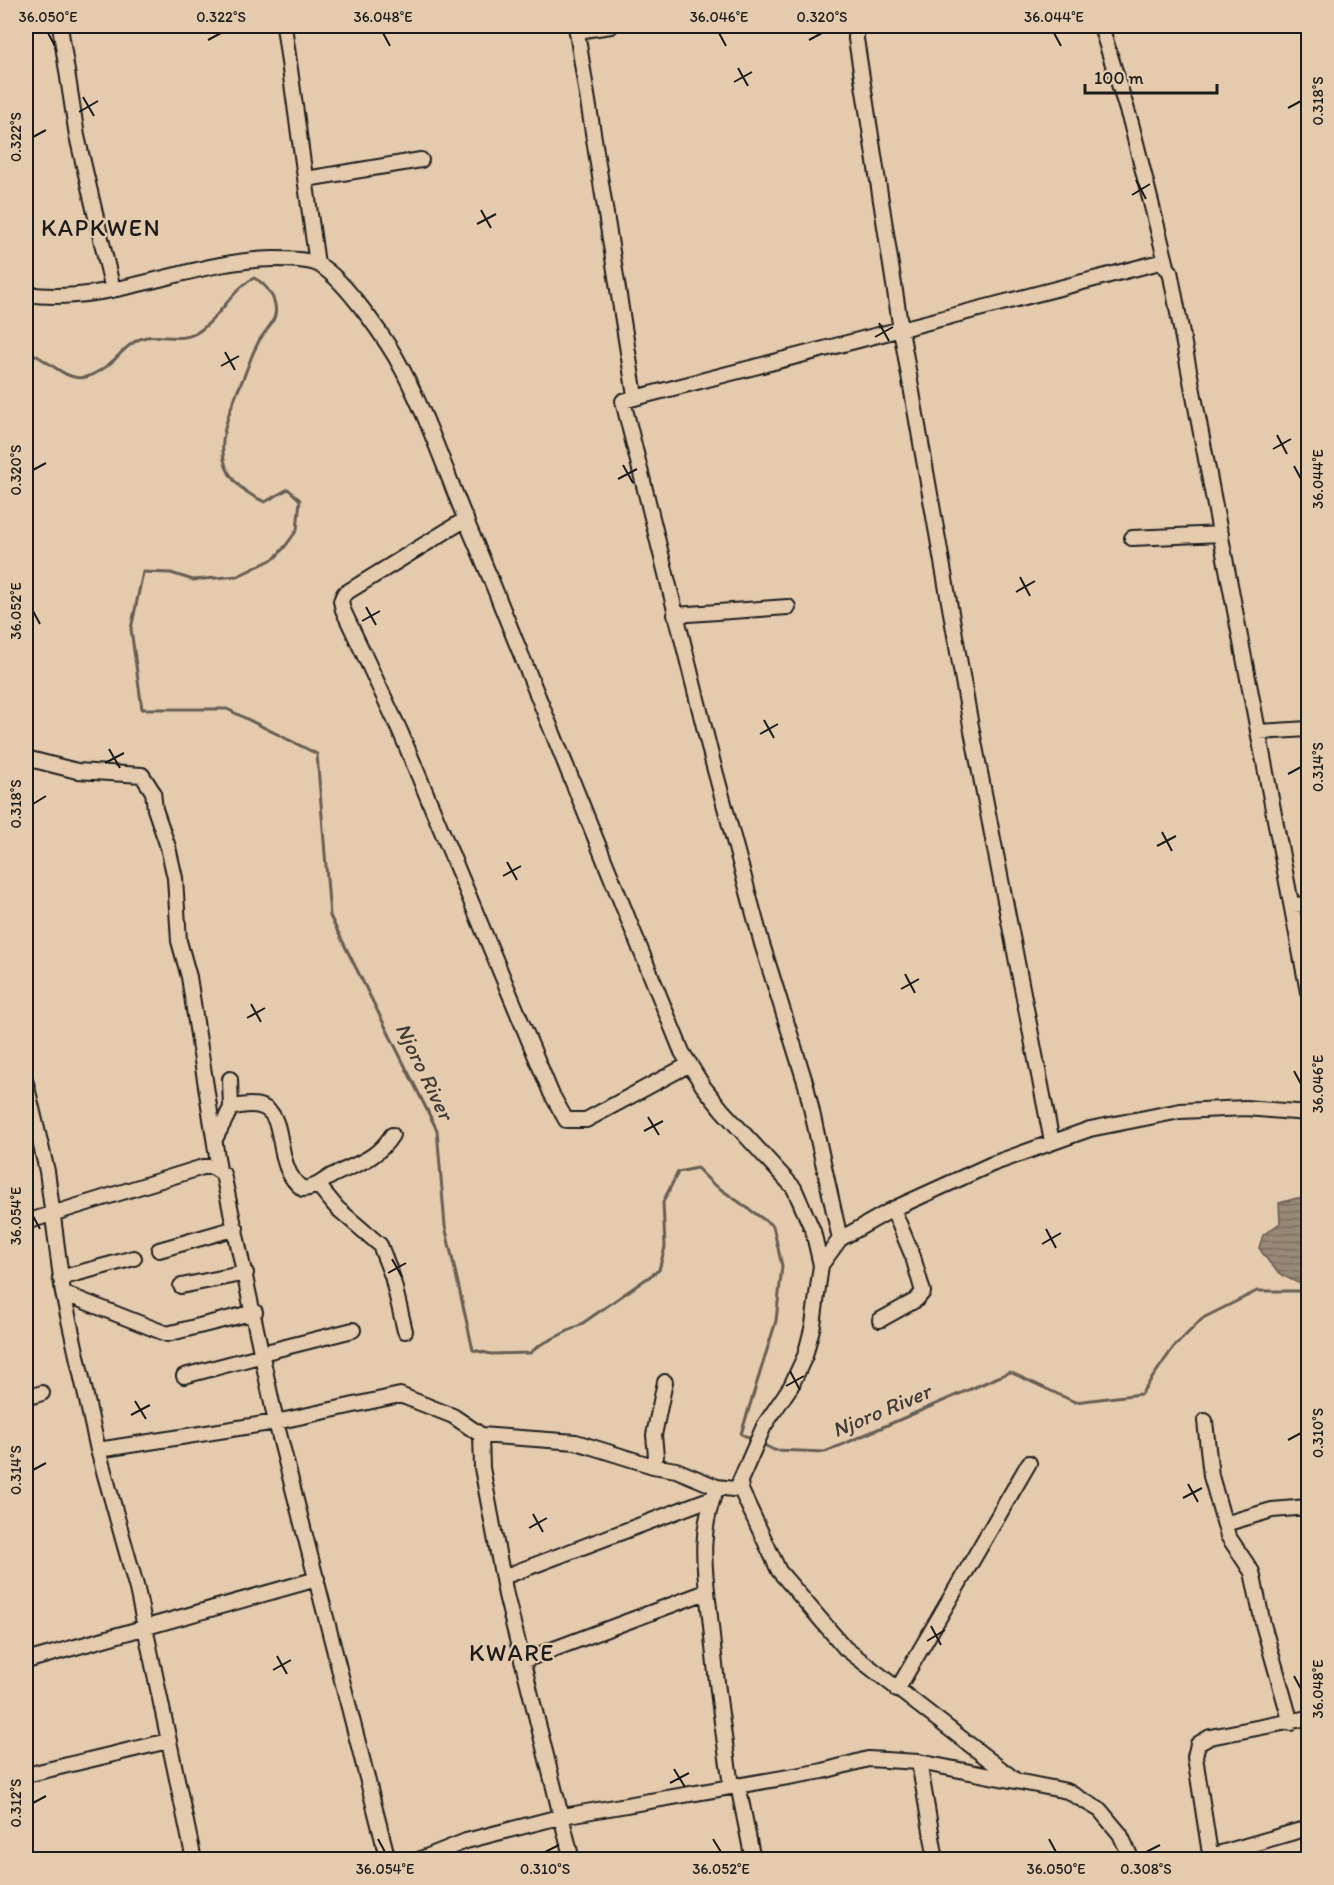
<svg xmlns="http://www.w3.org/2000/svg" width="1334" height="1885" font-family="Itim,sans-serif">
	<defs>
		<pattern id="water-rules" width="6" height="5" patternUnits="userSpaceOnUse" patternTransform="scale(1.5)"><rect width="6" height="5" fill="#988876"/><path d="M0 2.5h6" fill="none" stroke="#7b6e60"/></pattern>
	</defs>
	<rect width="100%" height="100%" fill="#e5cbad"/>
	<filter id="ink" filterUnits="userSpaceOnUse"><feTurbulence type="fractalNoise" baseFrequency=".0167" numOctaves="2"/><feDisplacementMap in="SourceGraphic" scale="12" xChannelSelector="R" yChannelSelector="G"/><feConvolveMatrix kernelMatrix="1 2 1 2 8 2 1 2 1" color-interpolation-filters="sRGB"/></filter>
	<g filter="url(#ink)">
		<!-- water -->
		<path fill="url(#water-rules)" stroke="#665d52" stroke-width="1.5" d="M1297,1198L1308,1199V1287C1281,1277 1275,1272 1259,1248L1263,1235L1280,1223L1279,1203Z"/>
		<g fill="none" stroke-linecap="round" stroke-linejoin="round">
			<!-- stream -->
			<path stroke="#665d52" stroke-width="3" d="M26,350C65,369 73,396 114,360C122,352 132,341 143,338C160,333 182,343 198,332C220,318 231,290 254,278C267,284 278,301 275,315C273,325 262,334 258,343C251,355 248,368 242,381C221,429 204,476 265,502L288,489L300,500L297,530L287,544L275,558L238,576L193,580L171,573L143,572L131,629L142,709H227L317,754L330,916L437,1130L445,1226L473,1350L491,1354L530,1353L540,1345L580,1325L659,1270L665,1247L663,1202L678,1172L697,1168L712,1183L773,1226L782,1266L776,1321L741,1434L754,1440
				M760,1443L774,1450L825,1452L1010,1372L1075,1402L1141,1394L1173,1348L1203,1318L1257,1291H1308"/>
			<!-- minor casing -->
			<g stroke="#1c1c1c" stroke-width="18">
				<path id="minor" d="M60,26L77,136L113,290
					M284,26L317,264
					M576,26L635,396
					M856,26V39L901,330L971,726L1052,1142
					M1101,26L1131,123L1167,266
					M577,31L611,26
					M306,179L421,160
					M26,294C111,306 190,260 274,259C287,259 303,259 315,263C340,273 381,333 395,356C424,407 443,464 465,518C477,547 490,576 501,605C562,754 622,903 682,1052L703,1086L722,1110L794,1188L813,1231L821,1265L813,1325L805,1356L791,1386L764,1426L740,1481L741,1490L779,1571L845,1648L1014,1779
					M466,519L344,594L341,601L343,610L400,731L551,1093L566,1120H586L690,1064
					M1132,538L1221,534
					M675,615L788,607
					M1258,732L1308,729
					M26,758L77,771L142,775L153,792L155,809L168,847L175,878L179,941L189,977L219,1170
					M1293,905L1308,904
					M26,1083L47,1171L63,1293L98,1450L137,1589L194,1860
					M231,1108C301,1089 264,1162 303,1189C316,1188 322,1181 333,1175C357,1164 377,1159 392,1135
					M215,1139L231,1108L230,1079
					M318,1185L337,1208L380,1245L392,1276L405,1331
					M26,1222L203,1167H213L223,1174L276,1422L388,1860
					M840,1239L806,1085L762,944L713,763L623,401L1160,262L1170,271L1308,992
					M159,1250L236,1228
					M821,1265L840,1239L893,1209L992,1164L1090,1129L1180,1111L1246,1108L1308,1113
					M60,1278L134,1258
					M181,1286L246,1273
					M63,1293L167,1334L255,1312
					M880,1320L916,1300L923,1292L913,1257L893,1209
					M262,1353L353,1330
					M184,1376L263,1355
					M26,1398L42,1393
					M1205,1421L1211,1476L1228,1536L1252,1572L1263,1624L1291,1723
					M481,1435L482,1468L506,1595L572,1860
					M98,1450L276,1422L400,1395L453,1416L481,1435L576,1442L653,1466L676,1470L717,1487L741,1490
					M653,1466L656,1456L654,1435L665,1382
					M717,1487C696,1538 706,1575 711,1626C716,1680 723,1732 731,1785
					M1225,1522L1228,1523L1272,1510L1308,1507
					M503,1577L712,1498
					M26,1661L317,1579
					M522,1661L706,1592
					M897,1690L1029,1463
					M919,1762L936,1860
					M26,1775L168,1741
					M738,1785L753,1860
					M1211,1856L1308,1828
					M418,1860L466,1841L563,1816L823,1771L868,1759L919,1762L1067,1791L1100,1810L1120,1834L1132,1860
					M1211,1860L1195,1757L1198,1744L1210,1737L1308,1718"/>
			</g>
			<!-- minor -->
			<use href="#minor" stroke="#e5cbad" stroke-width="14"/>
		</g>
	</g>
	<!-- ticks -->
	<path fill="none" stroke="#1c1c1c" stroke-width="2" d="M48,33L55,46M383,33L390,46M719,33L726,46M1054,33L1061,46M208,40L221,33M809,40L822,33M738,68L748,86M734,82L752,72M83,97L94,116M1288,108L1301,101M79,112L98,101M33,137L46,130M1136,180L1146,199M1132,195L1150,184M481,210L491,228M477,224L496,214M879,323L889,341M875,337L893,327M225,352L235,370M221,366L239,356M1277,435L1287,454M1273,449L1291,439M623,465L633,483M1294,466L1301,479M33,470L46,463M618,479L637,469M1020,577L1030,596M1016,592L1035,581M366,607L376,625M33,611L40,624M362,621L380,611M764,720L774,738M760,734L778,724M109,749L120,768M105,763L124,753M1288,774L1301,767M33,804L46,796M1162,832L1172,851M1157,846L1176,836M507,862L517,880M503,876L521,866M905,974L915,993M901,989L919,979M251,1004L261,1022M247,1018L265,1008M1294,1071L1301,1084M648,1117L659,1135M644,1131L663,1121M33,1216L40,1229M1046,1229L1056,1248M1042,1244L1061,1233M392,1259L402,1277M388,1273L406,1263M790,1371L800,1390M786,1386L804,1376M135,1401L146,1419M131,1415L150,1405M1288,1440L1301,1433M33,1470L46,1463M1188,1484L1198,1502M1183,1498L1202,1488M533,1514L543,1532M529,1528L547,1518M931,1626L941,1645M927,1641L945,1630M277,1656L287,1674M273,1670L291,1660M1294,1676L1301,1689M674,1769L685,1787M670,1783L689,1773M33,1803L46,1796M378,1839L385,1852M713,1839L721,1852M1049,1839L1056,1852M545,1852L559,1845M1146,1852L1160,1845"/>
	<g text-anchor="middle" stroke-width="4.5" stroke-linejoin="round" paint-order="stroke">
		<!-- water labels -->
		<g font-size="22" font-style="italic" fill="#413c37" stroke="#e5cbad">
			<text transform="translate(425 1071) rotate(64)" y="8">Njoro River</text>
			<text transform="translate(881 1410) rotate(-23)" y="8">Njoro River</text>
		</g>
		<!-- quarter labels -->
		<g font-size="24" letter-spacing="1.5" fill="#1c1c1c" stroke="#e5cbad">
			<text x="101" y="236">KAPKWEN</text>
			<text x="512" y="1661">KWARE</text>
		</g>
	</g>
	<!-- margin -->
	<rect width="1334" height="1885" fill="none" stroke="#e5cbad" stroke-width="66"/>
	<!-- scale -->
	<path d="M1085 84v9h132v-9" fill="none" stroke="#1c1c1c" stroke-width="3"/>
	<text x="1094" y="84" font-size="18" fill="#1c1c1c" stroke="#e5cbad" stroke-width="4.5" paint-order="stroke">100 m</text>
	<rect x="33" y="33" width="1268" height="1819" fill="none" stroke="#1c1c1c" stroke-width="2"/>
	<g font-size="15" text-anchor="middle" fill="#1c1c1c">
		<text x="48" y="22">36.050°E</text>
		<text x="221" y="22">0.322°S</text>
		<text x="383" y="22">36.048°E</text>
		<text x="719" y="22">36.046°E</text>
		<text x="822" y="22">0.320°S</text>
		<text x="1054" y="22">36.044°E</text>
		<text transform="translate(1318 101) rotate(-90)" y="5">0.318°S</text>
		<text transform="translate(16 137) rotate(-90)" y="5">0.322°S</text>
		<text transform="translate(16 470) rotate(-90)" y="5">0.320°S</text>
		<text transform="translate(1318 479) rotate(-90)" y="5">36.044°E</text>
		<text transform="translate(16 611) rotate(-90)" y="5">36.052°E</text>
		<text transform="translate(1318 767) rotate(-90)" y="5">0.314°S</text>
		<text transform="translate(16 804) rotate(-90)" y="5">0.318°S</text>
		<text transform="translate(1318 1084) rotate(-90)" y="5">36.046°E</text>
		<text transform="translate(16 1216) rotate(-90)" y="5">36.054°E</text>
		<text transform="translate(1318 1433) rotate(-90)" y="5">0.310°S</text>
		<text transform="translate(16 1470) rotate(-90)" y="5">0.314°S</text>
		<text transform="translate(1318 1689) rotate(-90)" y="5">36.048°E</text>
		<text transform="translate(16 1803) rotate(-90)" y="5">0.312°S</text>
		<text x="385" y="1874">36.054°E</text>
		<text x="545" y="1874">0.310°S</text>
		<text x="721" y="1874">36.052°E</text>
		<text x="1056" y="1874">36.050°E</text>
		<text x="1146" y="1874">0.308°S</text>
	</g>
</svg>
